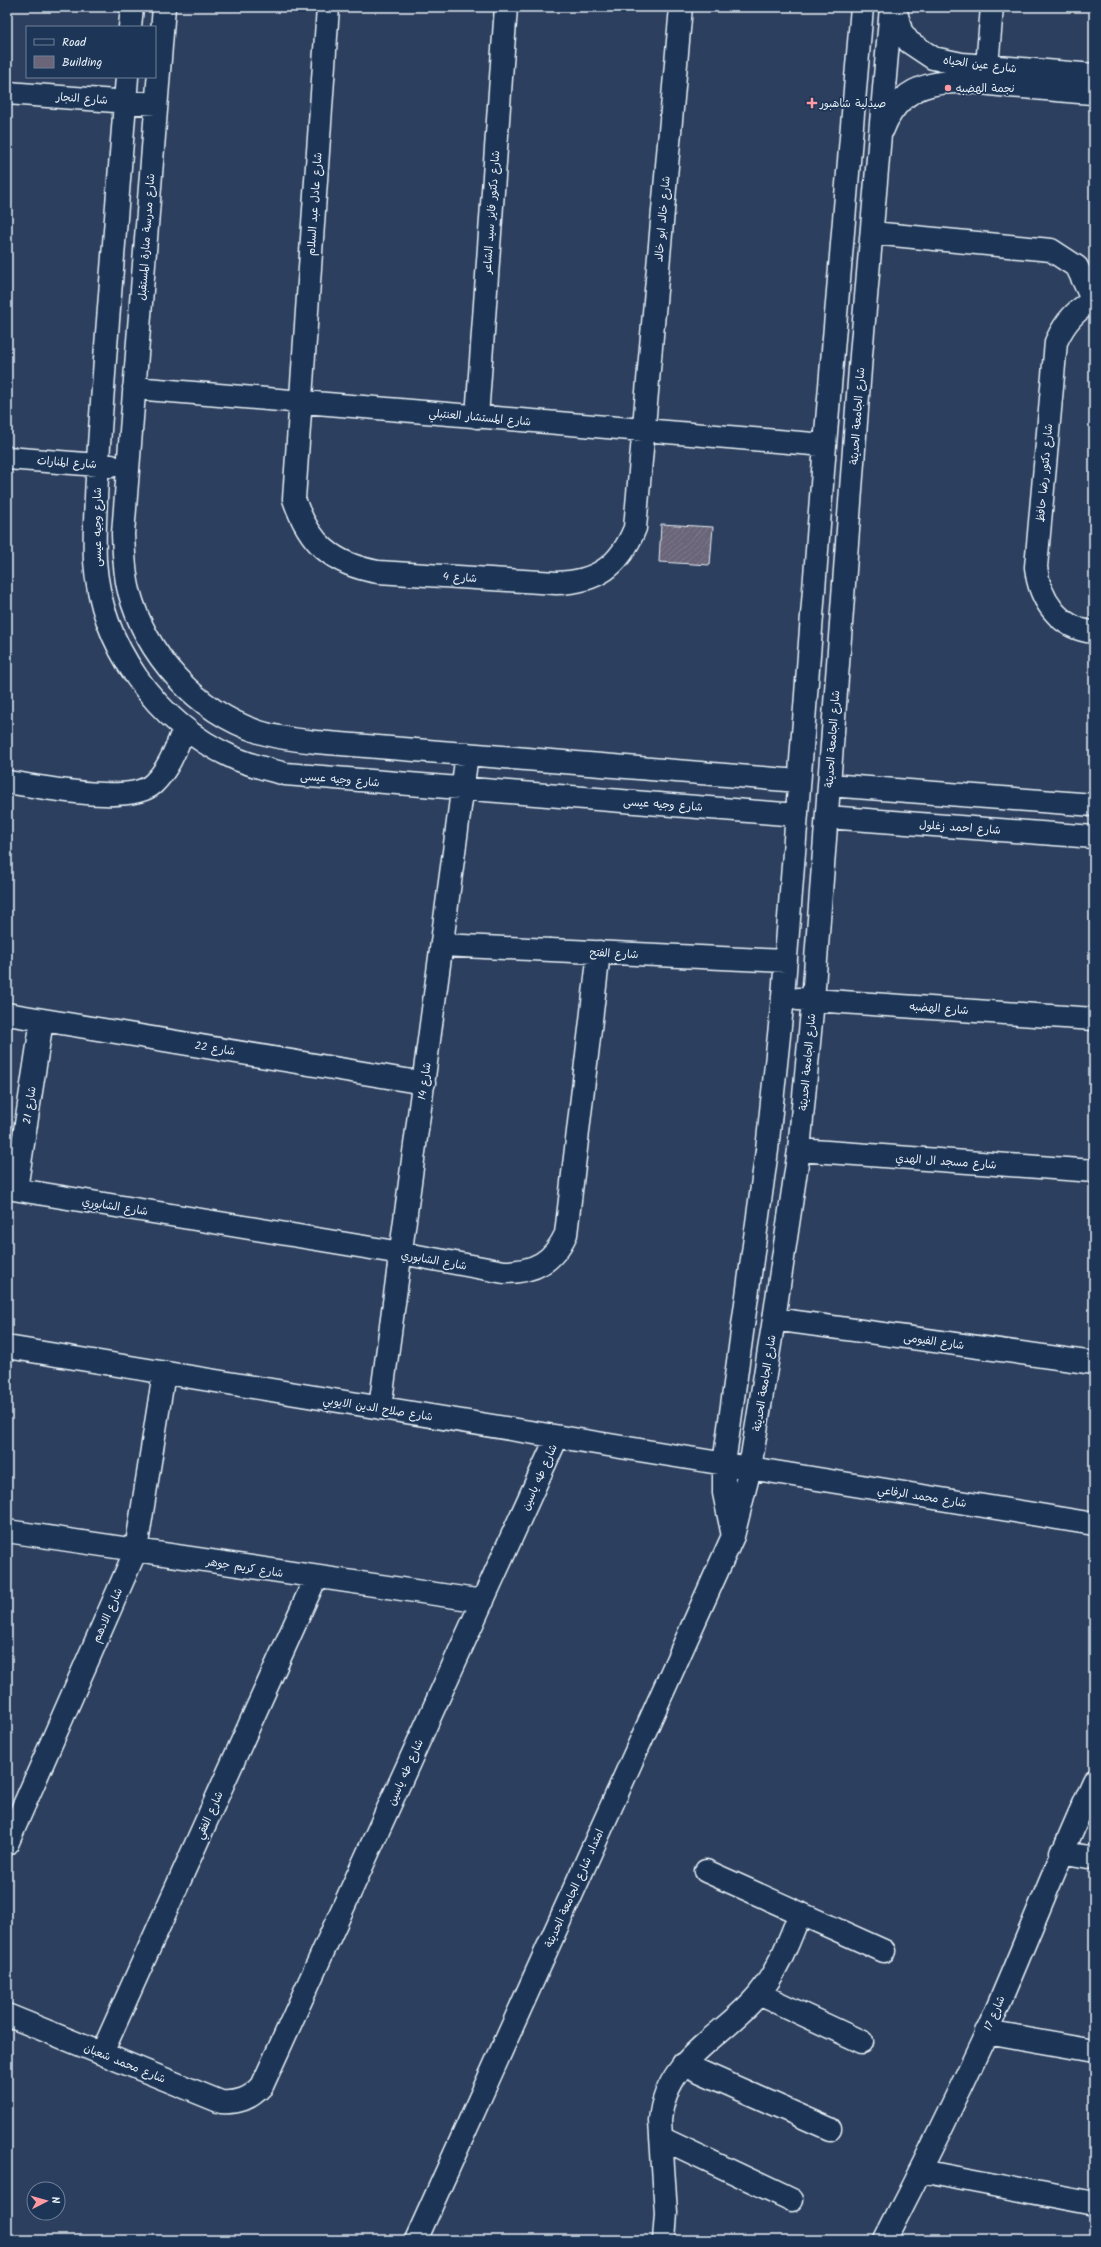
<svg xmlns="http://www.w3.org/2000/svg" width="1101" height="2247" font-family="Kalam,'Playpen Sans Arabic',sans-serif">
	<defs>
		<pattern id="building-hatch" width="6" height="6" patternUnits="userSpaceOnUse"><rect width="6" height="6" fill="#6b6579"/><path d="M-1 1l2-2M0 6l6-6M5 7l2-2" fill="none" stroke="#807c8d"/></pattern>
	</defs>
	<rect width="100%" height="100%" fill="#2d3f5e"/>
	<filter id="ink" filterUnits="userSpaceOnUse"><feTurbulence type="fractalNoise" baseFrequency=".025" numOctaves="2"/><feDisplacementMap in="SourceGraphic" scale="8" xChannelSelector="R" yChannelSelector="G"/><feConvolveMatrix kernelMatrix="1 2 1 2 8 2 1 2 1" color-interpolation-filters="sRGB"/></filter>
	<g filter="url(#ink)">
		<!-- building -->
		<path fill="url(#building-hatch)" stroke="#e8f1f8" d="M661,524L713,527L710,565L659,562Z"/>
		<g fill="none" stroke-linecap="round" stroke-linejoin="round">
			<!-- minor casing -->
			<g stroke="#e8f1f8" stroke-width="25">
				<path id="minor" d="M164,7L123,534C124,553 124,572 129,591C146,655 196,711 259,732C277,738 297,740 316,742L799,781
					M328,7L294,499C309,543 332,564 378,572L556,583C597,582 620,566 635,528L681,7
					M895,8L901,31L909,42L933,58L962,64L1094,75
					M130,27L132,7
					M987,66L992,7
					M127,77C120,171 113,265 105,359C102,405 98,451 96,498C95,519 94,540 95,561C101,645 155,722 232,757C249,765 267,769 285,774L797,815
					M7,93L156,104
					M883,129C905,71 959,81 1009,86C1037,88 1066,91 1094,93
					M872,233L1051,250L1077,267L1093,301
					M1094,301C1075,309 1064,324 1056,342L1036,567C1039,599 1059,629 1094,632
					M134,388L825,445
					M477,417L506,7
					M7,458L111,466
					M7,782C38,786 129,806 153,784C169,769 176,748 184,729
					M829,785L1094,805
					M827,817L1094,837
					M442,945L786,961
					M798,999L1094,1019
					M7,1014L424,1083
					M799,1150L1094,1171
					M7,1188L401,1253L504,1272C535,1272 553,1262 566,1234L599,952
					M16,1189L42,1020
					M774,1319L1094,1363
					M7,1347L1094,1524
					M380,1408L467,754
					M7,1531L483,1601
					M733,1536L724,1493V1464L767,1150L783,997L825,445L862,7
					M7,1844L136,1550L164,1373
					M1061,1852L1094,1858
					M706,1871L884,1951
					M759,1994L862,2042
					M7,2015L221,2102C238,2103 250,2099 262,2086L557,1437
					M986,2032L1094,2051
					M102,2053L316,1577
					M683,2064L830,2129
					M661,2138L792,2200
					M921,2171L1094,2204
					M416,2240L733,1536L750,1468L774,1319L799,1150L813,1000L861,355L891,7
					M664,2240L666,2213L660,2121C665,2058 722,2038 758,1995C778,1971 789,1941 800,1913
					M885,2240C920,2172 954,2103 986,2034C1023,1950 1056,1864 1094,1781"/>
			</g>
			<!-- minor -->
			<use href="#minor" stroke="#1d3557" stroke-width="22"/>
		</g>
	</g>
	<!-- markers -->
	<g fill="#ff9aa2" stroke="#1d3557" stroke-width="1.5">
		<circle cx="948" cy="88" r="4"/>
		<path d="M810 97h4v4h4v4h-4v4h-4v-4h-4v-4h4z"/>
	</g>
	<g text-anchor="middle" stroke-width="3.5" stroke-linejoin="round" paint-order="stroke">
		<!-- street labels -->
		<g font-size="11" fill="#e8f1f8" stroke="#1d3557">
			<text transform="translate(980 64) rotate(7)" y="4">شارع عين الحياه</text>
			<text transform="translate(82 98) rotate(4)" y="4">شارع النجار</text>
			<text transform="translate(314 204) rotate(-86)" y="4">شارع عادل عبد السلام</text>
			<text transform="translate(491 212) rotate(-86)" y="4">شارع دكتور فايز سيد الشاعر</text>
			<text transform="translate(662 219) rotate(-85)" y="4">شارع خالد ابو خالد</text>
			<text transform="translate(146 237) rotate(-86)" y="4">شارع مدرسة منارة المستقبل</text>
			<text transform="translate(857 416) rotate(-86)" y="4">شارع الجامعة الحديثة</text>
			<text transform="translate(480 417) rotate(5)" y="4">شارع المستشار العنتبلي</text>
			<text transform="translate(67 462) rotate(4)" y="4">شارع المنارات</text>
			<text transform="translate(1044 473) rotate(-85)" y="4">شارع دكتور رضا حافظ</text>
			<text transform="translate(97 527) rotate(-90)" y="4">شارع وجيه عيسى</text>
			<text transform="translate(460 577) rotate(4)" y="4">شارع 4</text>
			<text transform="translate(832 739) rotate(-86)" y="4">شارع الجامعة الحديثة</text>
			<text transform="translate(340 779) rotate(5)" y="4">شارع وجيه عيسى</text>
			<text transform="translate(663 804) rotate(4)" y="4">شارع وجيه عيسى</text>
			<text transform="translate(960 827) rotate(4)" y="4">شارع احمد زغلول</text>
			<text transform="translate(614 953) rotate(3)" y="4">شارع الفتح</text>
			<text transform="translate(939 1008) rotate(4)" y="4">شارع الهضبه</text>
			<text transform="translate(215 1048) rotate(9)" y="4">شارع 22</text>
			<text transform="translate(807 1062) rotate(-85)" y="4">شارع الجامعة الحديثة</text>
			<text transform="translate(424 1081) rotate(-82)" y="4">شارع 14</text>
			<text transform="translate(29 1105) rotate(-82)" y="4">شارع 21</text>
			<text transform="translate(946 1161) rotate(4)" y="4">شارع مسجد ال الهدي</text>
			<text transform="translate(115 1206) rotate(9)" y="4">شارع الشابوري</text>
			<text transform="translate(434 1260) rotate(10)" y="4">شارع الشابوري</text>
			<text transform="translate(934 1341) rotate(8)" y="4">شارع الفيومى</text>
			<text transform="translate(764 1383) rotate(-81)" y="4">شارع الجامعة الحديثة</text>
			<text transform="translate(378 1408) rotate(9)" y="4">شارع صلاح الدين الايوبي</text>
			<text transform="translate(539 1477) rotate(-66)" y="4">شارع طه ياسين</text>
			<text transform="translate(922 1496) rotate(9)" y="4">شارع محمد الرفاعي</text>
			<text transform="translate(245 1567) rotate(9)" y="4">شارع كريم جوهر</text>
			<text transform="translate(107 1615) rotate(-66)" y="4">شارع الادهم</text>
			<text transform="translate(405 1772) rotate(-66)" y="4">شارع طه ياسين</text>
			<text transform="translate(209 1815) rotate(-66)" y="4">شارع الفقي</text>
			<text transform="translate(574 1888) rotate(-66)" y="4">امتداد شارع الجامعة الحديثة</text>
			<text transform="translate(994 2013) rotate(-67)" y="4">شارع 17</text>
			<text transform="translate(125 2063) rotate(22)" y="4">شارع محمد شعبان</text>
		</g>
		<!-- poi labels -->
		<g font-size="11" fill="#e8f1f8" stroke="#1d3557" text-anchor="start">
			<text x="956" y="92">نجمة الهضبه</text>
			<text x="820" y="107">صيدلية شاهبور</text>
		</g>
	</g>
	<!-- margin -->
	<rect width="1101" height="2247" fill="none" stroke="#1d3557" stroke-width="24"/>
	<rect x="12" y="12" width="1077" height="2223" fill="none" stroke="#e8f1f8" stroke-width="1.5" filter="url(#ink)"/>
	<!-- legend -->
	<rect x="26" y="26" width="130" height="52" fill="#1d3557" stroke="#6e8097"/>
	<rect x="34" y="39" width="20" height="6" fill="#1d3557" stroke="#6e8097"/>
	<text x="62" y="46" font-size="12" fill="#e8f1f8">Road</text>
	<rect x="34" y="56" width="20" height="12" fill="#6b6579" stroke="#6e8097"/>
	<text x="62" y="66" font-size="12" fill="#e8f1f8">Building</text>
	<!-- north arrow -->
	<g transform="translate(46 2201) rotate(84)"><circle r="19" fill="#1d3557" stroke="#6e8097"/>
	<path d="M0-3L7 15L0 10L-7 15Z" fill="#ff9aa2"/>
	<text y="-6" font-size="11" font-weight="bold" text-anchor="middle" fill="#e8f1f8">N</text>
	</g>
</svg>
